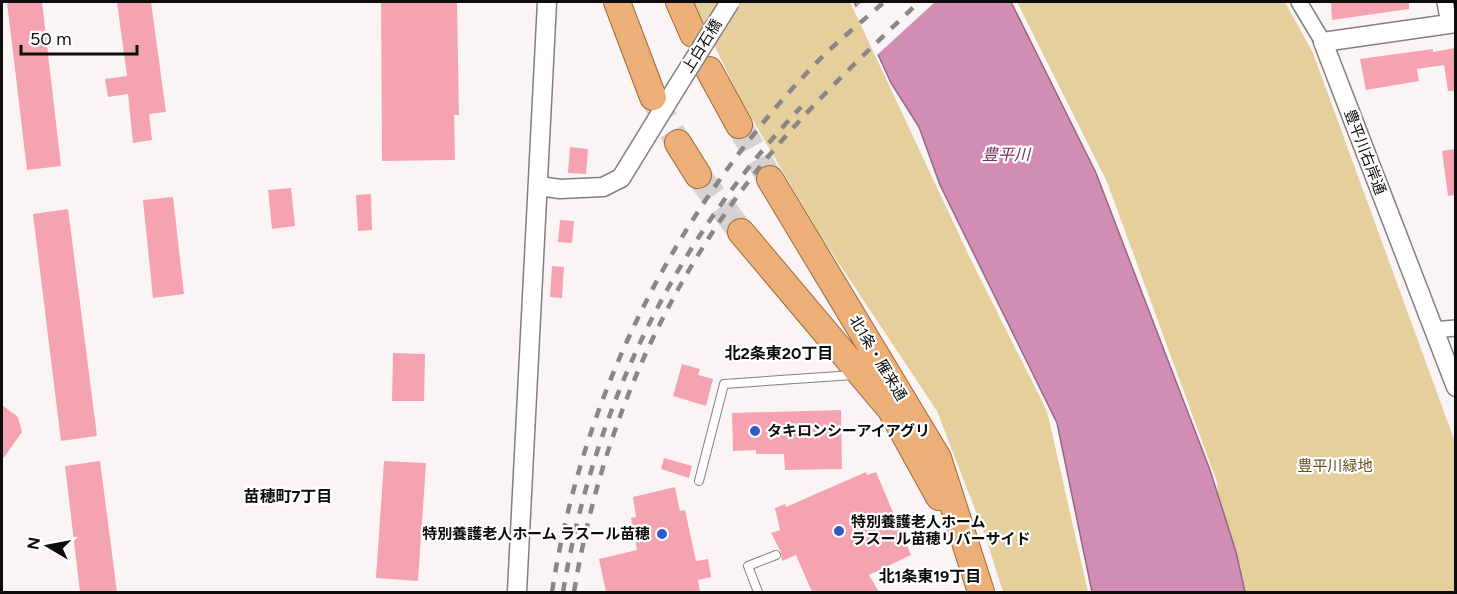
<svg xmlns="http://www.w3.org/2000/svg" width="1457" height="594" font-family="Figtree,'Noto Sans JP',sans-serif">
	<rect width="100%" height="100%" fill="#faf5f4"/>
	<!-- green -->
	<path fill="#e5cf9d" d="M693,2H850L971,260L1047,411L1088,592H1003L985,535L937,411L820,235L741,100Z
		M1017,2H1285L1313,53L1455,442V592H1226L1217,482L1107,182Z"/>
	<!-- water -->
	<path fill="#d28db5" stroke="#976682" stroke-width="1.5" d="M854,2H1011L1096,173L1210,470L1236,552L1245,592H1092L1057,423L940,185L919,127L891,83Z"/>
	<!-- pier -->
	<path fill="#faf5f4" d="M862,2H935L876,56L854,9Z"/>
	<!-- building -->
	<path fill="#f5a3b0" d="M7,2H42L61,166L27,170Z
		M117,2H151L166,112L149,114L152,140L133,143L128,94L108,97L105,79L127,76Z
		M381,2H457L459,115H454L455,160L382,161Z
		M1331,2H1409V9L1332,20Z
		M1455,48V91H1448L1444,65L1417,69L1419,81L1366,90L1360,59L1433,49V52Z
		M570,147L588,149L586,174L568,173Z
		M1455,149V195L1448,196L1442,151Z
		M291,188L295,226L272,229L268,190Z
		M371,194L372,230L358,231L356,195Z
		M173,197L184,294L153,298L143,200Z
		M68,209L97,436L61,441L33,214Z
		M560,220L574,221L572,243L558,242Z
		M552,266L564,267L562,298L550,297Z
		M393,353L425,354L424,401H392Z
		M682,364L700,369L698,375L713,379L706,406L673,396Z
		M2,405L18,417L22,432L2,460Z
		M841,410L842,469L785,470L784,454H756V450L733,451L732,413Z
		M664,458L692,466L689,478L661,469Z
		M100,461L117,592H80L65,466Z
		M384,461L426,463L418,581L376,578Z
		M866,472L867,475L876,472L911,555L869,575L879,592H812L796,555L782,561L781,552L771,533L780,530L775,508L785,504L786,507Z
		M675,487L680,511L685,510L696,561L708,559L711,577L698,580L700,592H606L599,559L637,550L631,518L636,517L633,497Z"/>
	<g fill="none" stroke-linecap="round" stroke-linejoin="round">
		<!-- trunk-tunnel -->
		<path stroke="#d6d2d1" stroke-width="26" stroke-dasharray="26 13" stroke-linecap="butt" d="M653,97L678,143
			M739,125L770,179
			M698,175L741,232"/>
		<!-- service casing -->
		<g stroke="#837f7e" stroke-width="10">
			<path id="service" d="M699,481L724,384L853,375
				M758,592L748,566L776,555"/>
		</g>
		<!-- minor casing -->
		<g stroke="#837f7e" stroke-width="18">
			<path id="minor" d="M1299,2L1323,42
				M1445,2L1449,24
				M1433,330L1456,328"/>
		</g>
		<!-- tertiary casing -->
		<g stroke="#837f7e" stroke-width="21">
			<path id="tertiary" d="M1456,23L1323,42L1456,387
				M539,186L560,189L603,187L621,178L675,90
				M517,592L547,2"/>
		</g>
		<!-- trunk casing -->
		<g stroke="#9b693c" stroke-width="28">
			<path id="trunk" d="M617,2L653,97
				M679,2L693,34
				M709,70L739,125
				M678,143L698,175
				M770,179L938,458L981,592
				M741,232L891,410L939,497"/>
		</g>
		<!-- service -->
		<use href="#service" stroke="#fff" stroke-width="8"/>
		<!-- minor -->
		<use href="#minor" stroke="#fff" stroke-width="15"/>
		<!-- tertiary -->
		<use href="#tertiary" stroke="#fff" stroke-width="18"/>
		<!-- trunk -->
		<use href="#trunk" stroke="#ecaf78" stroke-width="26"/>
		<!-- rail -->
		<path stroke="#898685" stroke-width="4.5" stroke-dasharray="10 10" stroke-linecap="butt" d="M552,592C583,391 678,205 820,59C840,39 863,21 884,2
			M563,592C594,408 672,244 801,107
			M574,592C598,447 652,313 739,194C791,123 856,62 919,2"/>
		<!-- tertiary-bridge casing -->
		<g stroke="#837f7e" stroke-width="21" stroke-linecap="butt">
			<path id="tertiary-bridge" d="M675,90L730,2"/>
		</g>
		<!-- tertiary-bridge -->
		<use href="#tertiary-bridge" stroke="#fff" stroke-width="18"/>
	</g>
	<!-- markers -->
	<g fill="#3558c9" stroke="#fff" stroke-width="2">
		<circle cx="755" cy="431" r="6"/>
		<circle cx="839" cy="531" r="6"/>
		<circle cx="662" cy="534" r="6"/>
	</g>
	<g text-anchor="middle" stroke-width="4.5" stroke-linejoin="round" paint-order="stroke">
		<!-- street labels -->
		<g font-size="15" fill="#0d0c0b" stroke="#fff">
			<text transform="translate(702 46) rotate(-58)" y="5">上白石橋</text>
			<text transform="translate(1365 152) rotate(69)" y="5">豊平川右岸通</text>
			<text transform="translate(878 358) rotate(59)" y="5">北1条・雁来通</text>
		</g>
		<!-- poi labels -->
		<g font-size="15" font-weight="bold" fill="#0d0c0b" stroke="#fff" text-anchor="start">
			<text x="767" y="436">タキロンシーアイアグリ</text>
			<text x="851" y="527">特別養護老人ホーム<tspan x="851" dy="17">ラスール苗穂リバーサイド</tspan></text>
			<text x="650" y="539" text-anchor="end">特別養護老人ホーム ラスール苗穂</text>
		</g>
		<!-- park labels -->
		<g font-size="15" fill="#68521b" stroke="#fff">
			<text x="1335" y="471">豊平川緑地</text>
		</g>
		<!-- water labels -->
		<g font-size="16" font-style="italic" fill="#7a2a5e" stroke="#fff">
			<text x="1006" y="160">豊平川</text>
		</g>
		<!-- neighbourhood labels -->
		<g font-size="16" font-weight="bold" fill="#0d0c0b" stroke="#fff">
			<text x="779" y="359">北2条東20丁目</text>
			<text x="288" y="502">苗穂町7丁目</text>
			<text x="930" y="582">北1条東19丁目</text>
		</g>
	</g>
	<!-- border -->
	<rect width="1457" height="594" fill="none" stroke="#0d0c0b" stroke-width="6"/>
	<!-- north arrow -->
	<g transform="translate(48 546) rotate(280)" stroke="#ffffff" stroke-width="4.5" paint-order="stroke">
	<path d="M0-4.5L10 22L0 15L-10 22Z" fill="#0d0c0b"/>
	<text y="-9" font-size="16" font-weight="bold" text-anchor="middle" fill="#0d0c0b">N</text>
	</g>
	<!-- scale -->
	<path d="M21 45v9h116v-9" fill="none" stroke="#0d0c0b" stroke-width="3"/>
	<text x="30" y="45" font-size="18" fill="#0d0c0b" stroke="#ffffff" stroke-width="4.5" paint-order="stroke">50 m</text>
</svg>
